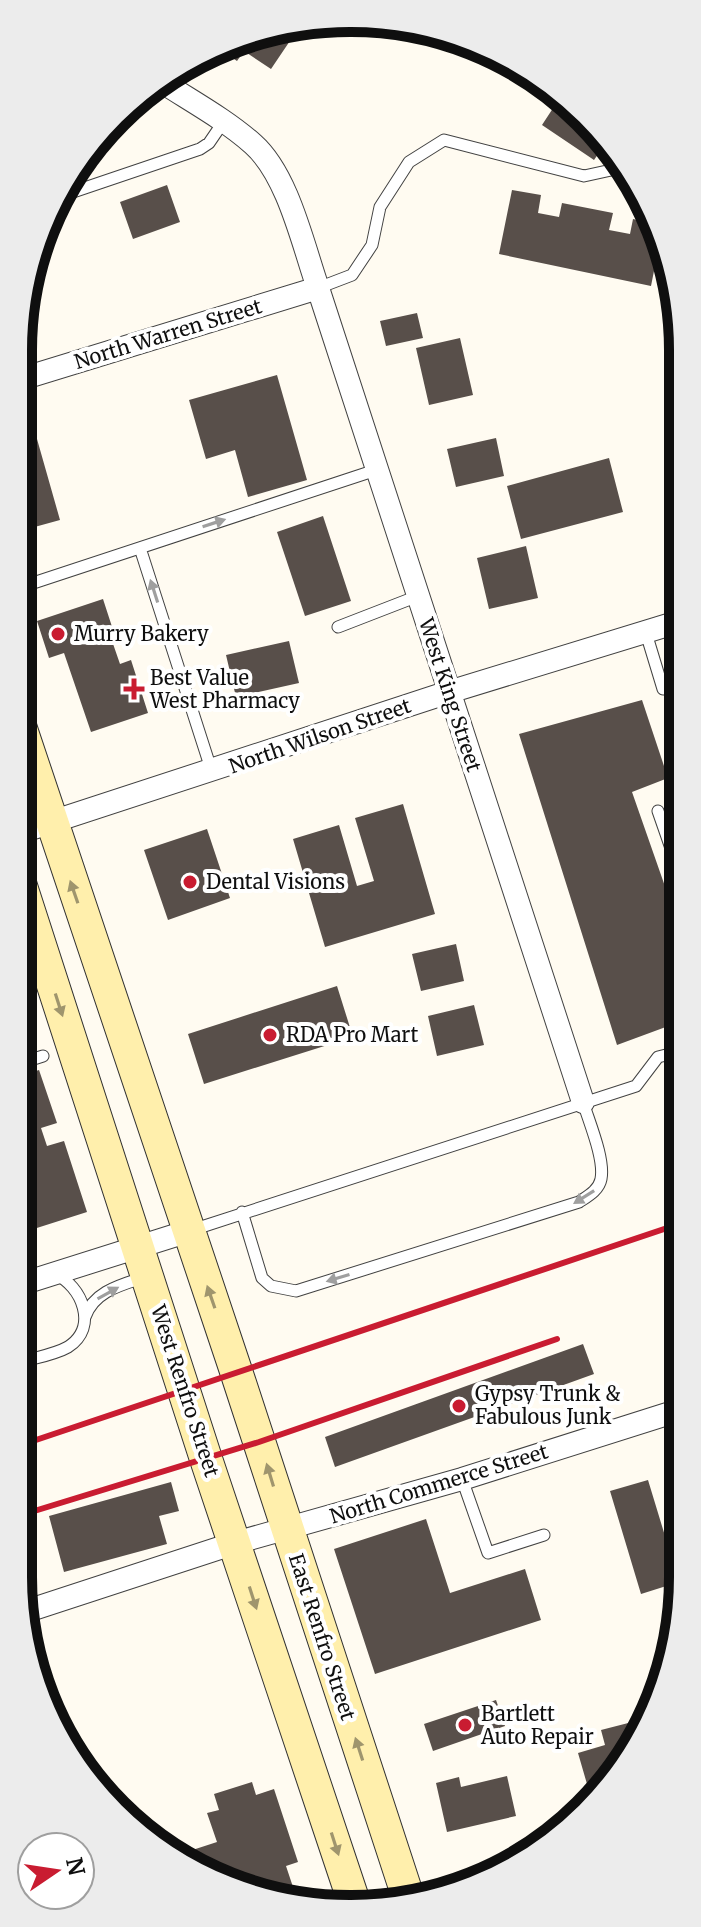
<svg xmlns="http://www.w3.org/2000/svg" width="701" height="1927" font-family="Merriweather,serif">
	<rect width="100%" height="100%" fill="#fffbf1"/>
	<!-- building -->
	<path fill="#584f4a" d="M302,23L271,69L244,51L237,61L221,50Z
		M561,96L600,131L607,141L594,160L542,125Z
		M167,185L180,222L133,239L120,202Z
		M512,190L541,195L538,213L559,217L562,203L613,213L609,230L630,234L633,219L655,224L660,241L651,286L499,254Z
		M417,313L423,338L386,346L380,321Z
		M460,338L473,395L429,405L416,348Z
		M277,375L307,480L248,497L235,450L206,459L189,400Z
		M496,438L504,476L456,487L447,449Z
		M37,439L60,520L20,531L18,444Z
		M609,458L623,512L521,539L507,486Z
		M323,516L351,601L305,616L277,532Z
		M526,546L538,598L489,609L477,558Z
		M103,599L115,636L111,638L120,664L131,660L148,713L91,732L64,653L49,658L37,621Z
		M289,641L299,683L236,697L226,655Z
		M642,700L668,778L632,792L675,915L681,913L682,1021L617,1045L519,734Z
		M403,804L435,914L325,947L293,839L339,825L357,886L374,881L355,818Z
		M207,829L230,898L168,920L144,850Z
		M456,944L464,981L421,991L412,954Z
		M337,986L353,1037L204,1084L188,1034Z
		M474,1005L484,1045L437,1056L428,1016Z
		M39,1070L57,1123L41,1128L47,1146L64,1141L87,1212L18,1234V1077Z
		M583,1344L594,1374L335,1467L325,1437Z
		M648,1480L679,1582L641,1594L610,1491Z
		M171,1482L179,1511L159,1516L167,1544L64,1572L49,1516Z
		M426,1519L450,1593L525,1569L541,1620L375,1674L334,1549Z
		M496,1700L505,1726L433,1751L424,1724Z
		M636,1721L639,1730L616,1776L587,1784L578,1753L605,1745L601,1730Z
		M507,1776L516,1816L447,1832L436,1783L459,1777L461,1787Z
		M252,1782L256,1795L274,1789L298,1862L286,1866L295,1893L281,1897L185,1865L174,1856L217,1842L207,1813L219,1810L214,1794Z"/>
	<g fill="none" stroke-linecap="round" stroke-linejoin="round">
		<!-- lane casing -->
		<g stroke="#424242" stroke-width="13">
			<path id="lane" d="M64,195L200,149L209,143L224,121
				M318,288L352,275L372,245L380,207L409,162L444,140L584,176L625,167
				M140,548L212,772
				M18,588L376,470
				M338,627L418,596
				M646,633L663,689L681,684
				M658,811L681,877
				M18,1064L43,1056
				M242,1212L262,1278L271,1286L296,1291L579,1202C588,1196 599,1190 601,1179C605,1159 589,1122 583,1102
				M192,1230L636,1086L658,1057L682,1051
				M85,1317C94,1291 121,1285 145,1277
				M18,1363C33,1358 54,1355 68,1347C99,1327 82,1286 55,1274
				M462,1479L488,1553L544,1535"/>
		</g>
		<!-- street casing -->
		<g stroke="#424242" stroke-width="24">
			<path id="street" d="M162,82C193,102 226,120 253,144C288,175 303,245 318,288L583,1102
				M18,380L318,288
				M18,833L449,692L681,621
				M18,1285L189,1231
				M24,1612L235,1543L462,1479L683,1409"/>
		</g>
		<!-- secondary casing -->
		<g stroke="#313131" stroke-width="34">
			<path id="secondary" d="M18,720L236,1371L410,1903
				M18,877L206,1459L355,1905"/>
		</g>
		<!-- lane -->
		<use href="#lane" stroke="#fff" stroke-width="11"/>
		<!-- street -->
		<use href="#street" stroke="#fff" stroke-width="22"/>
		<!-- secondary -->
		<use href="#secondary" stroke="#ffefac" stroke-width="32"/>
		<!-- rail -->
		<path stroke="#c91c31" stroke-width="6" d="M18,1446L682,1223
			M18,1516L259,1442L557,1339"/>
	</g>
	<!-- one-way arrows -->
	<defs><path id="oneway-solid" d="M-6-.8H1V-3.2L6.5 0L1 3.2V.8H-6Z" transform="scale(2)"/></defs>
	<g fill="#9f9f9f">
		<use href="#oneway-solid" transform="translate(214 523) rotate(-18)"/>
		<use href="#oneway-solid" transform="translate(154 591) rotate(-108)"/>
		<use href="#oneway-solid" transform="translate(584 1197) rotate(148)"/>
		<use href="#oneway-solid" transform="translate(338 1278) rotate(163)"/>
		<use href="#oneway-solid" transform="translate(108 1293) rotate(-29)"/>
	</g>
	<g fill="#9f956d">
		<use href="#oneway-solid" transform="translate(74 892) rotate(-109)"/>
		<use href="#oneway-solid" transform="translate(59 1005) rotate(72)"/>
		<use href="#oneway-solid" transform="translate(211 1297) rotate(-109)"/>
		<use href="#oneway-solid" transform="translate(270 1475) rotate(-107)"/>
		<use href="#oneway-solid" transform="translate(253 1598) rotate(72)"/>
		<use href="#oneway-solid" transform="translate(359 1749) rotate(-108)"/>
		<use href="#oneway-solid" transform="translate(335 1844) rotate(72)"/>
	</g>
	<!-- markers -->
	<g fill="#c91c31" stroke="#fff" stroke-width="3">
		<circle cx="58" cy="634" r="8"/>
		<path d="M130 677h8v8h8v8h-8v8h-8v-8h-8v-8h8z"/>
		<circle cx="190" cy="882" r="8"/>
		<circle cx="270" cy="1035" r="8"/>
		<circle cx="459" cy="1406" r="8"/>
		<circle cx="465" cy="1725" r="8"/>
	</g>
	<g text-anchor="middle" stroke-width="8" stroke-linejoin="round" paint-order="stroke">
		<!-- street labels -->
		<g font-size="20" fill="#0f0f0f" stroke="#fff">
			<text transform="translate(168 334) rotate(-17)" y="7">North Warren Street</text>
			<text transform="translate(450 695) rotate(72)" y="7">West King Street</text>
			<text transform="translate(320 736) rotate(-19)" y="7">North Wilson Street</text>
			<text transform="translate(185 1391) rotate(72)" y="7">West Renfro Street</text>
			<text transform="translate(439 1484) rotate(-17)" y="7">North Commerce Street</text>
			<text transform="translate(322 1637) rotate(72)" y="7">East Renfro Street</text>
		</g>
		<!-- poi labels -->
		<g font-size="20" fill="#0f0f0f" stroke="#fff" text-anchor="start">
			<text x="74" y="641">Murry Bakery</text>
			<text x="150" y="685">Best Value<tspan x="150" dy="23">West Pharmacy</tspan></text>
			<text x="206" y="889">Dental Visions</text>
			<text x="286" y="1042">RDA Pro Mart</text>
			<text x="475" y="1401">Gypsy Trunk &amp;<tspan x="475" dy="23">Fabulous Junk</tspan></text>
			<text x="481" y="1721">Bartlett<tspan x="481" dy="23">Auto Repair</tspan></text>
		</g>
	</g>
	<!-- crop -->
	<path d="M0 0H701V1927H0ZM350 32H351A318 318 0 0 1 669 350V1577A318 318 0 0 1 351 1895H350A318 318 0 0 1 32 1577V350A318 318 0 0 1 350 32Z" fill="#ececec" fill-rule="evenodd"/>
	<path fill="none" stroke="#0f0f0f" stroke-width="10" d="M350 32H351A318 318 0 0 1 669 350V1577A318 318 0 0 1 351 1895H350A318 318 0 0 1 32 1577V350A318 318 0 0 1 350 32Z"/>
	<!-- north arrow -->
	<g transform="translate(56 1871) rotate(77)"><circle r="38" fill="#ffffff" stroke="#9f9f9f" stroke-width="2"/>
	<path d="M0-6L14 30L0 20L-14 30Z" fill="#c91c31"/>
	<text y="-12" font-size="22" font-weight="bold" text-anchor="middle" fill="#0f0f0f">N</text>
	</g>
</svg>
